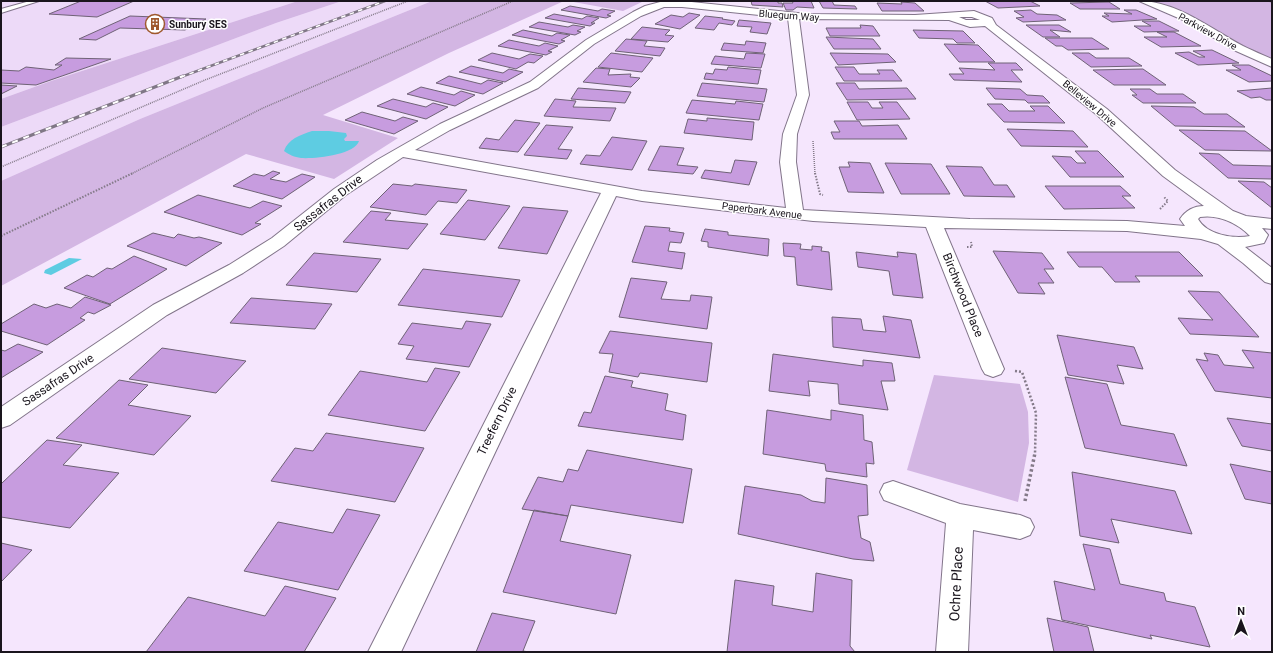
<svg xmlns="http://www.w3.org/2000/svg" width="1273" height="653" font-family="Roboto,sans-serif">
	<rect width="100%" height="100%" fill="#f5e6fd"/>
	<!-- built -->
	<path fill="#eddaf8" d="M1,1H298L51,81L1,99Z
		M342,1H432L140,119L1,181V127L276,23Z"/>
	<!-- green -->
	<path fill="#d3b6e3" d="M298,1H342L276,23L1,127V99L51,81Z
		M432,1H564L449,53L323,115L398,138L334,179L246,154L1,286V181L140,119Z
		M568,1H644L623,11Z
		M1145,1H1272V58C1227,44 1189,17 1145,1Z
		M934,375L1020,384L1028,412L1029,443L1018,502L907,470Z"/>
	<!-- water -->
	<path fill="#5ecce2" d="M312,131H329L346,133L347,136L344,139L345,141H359C355,155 314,159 301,158C294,157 290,155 284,151C288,139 300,135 312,131Z
		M69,258L82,259L51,275L44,273L45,270Z"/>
	<!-- building -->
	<path fill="#c79cdf" stroke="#6f6276" d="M81,1H134L97,17L49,14Z
		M751,1H778V3H782L783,7L752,5Z
		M792,1H811L814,8L797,7L793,10H786L783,3H793Z
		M819,1H832L834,5L855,6L857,9L823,8Z
		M985,1H1030L1040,6L998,8Z
		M901,2L915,3L924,11H882L877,3L902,4Z
		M1109,2L1120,9H1080L1070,3Z
		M570,6L598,11L602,9L615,11L607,15L611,16L606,18L561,10Z
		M1031,10L1037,14L1057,15L1066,20L1023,22L1016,18L1024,17L1014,11Z
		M1124,10H1136L1157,19L1112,22L1102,16H1109L1104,13L1132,14Z
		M689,13L700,15L680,29L655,24L671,15L683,17Z
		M554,14L582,19L587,16L599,18L591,23H595L590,26L545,18Z
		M130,16L206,19L185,30L120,28L96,40L79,39Z
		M705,16L723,18L722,19L735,21L732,25L719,23L714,30L695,28Z
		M739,20L771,23L767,34L750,32L752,27L737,26Z
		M1142,21H1159L1179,31L1144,32L1134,26H1151Z
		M539,22L568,27L573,25L585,27L577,31L581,32L575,35L529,27Z
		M860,25L873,26L880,36H830L826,28H861Z
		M1026,25H1059L1071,32L1050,30L1060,37H1043Z
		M642,27L670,30L665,35L674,36L668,42L631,39Z
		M523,30L552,36L557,33L570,35L561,40L565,41L559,44L512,35Z
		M913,30L963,31L975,43H957L953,39L919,38Z
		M1157,32H1174L1201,46L1161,47L1144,37H1167Z
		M826,37L873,39L881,49H834Z
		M1045,38H1092L1109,49L1068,50L1062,46H1056Z
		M626,39L647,41L644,46L665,48L660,56L615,51Z
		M509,40L539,46L545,43L558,46L548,51L552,52L546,55L498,46Z
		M746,41L766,43L763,53L721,50L724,43L745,45Z
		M944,44L978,45L995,62H959Z
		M1212,50L1239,63L1198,65L1175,53L1189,52L1199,57H1205L1193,51Z
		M492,53L519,59L530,54L543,56L534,63L528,62L516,69L478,60Z
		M611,53L653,58L642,72L598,67Z
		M746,53L765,54L761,68L711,64L715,56L744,59Z
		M830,53L888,54L896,62L838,65Z
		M1072,53H1089L1096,58H1129L1142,66L1091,67Z
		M66,58L111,59L36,85L1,83V70L19,71L26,67L54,70L62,65H55Z
		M988,63H1016L1023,70H1011L1022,82L954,80L949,74H964L959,68L995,70Z
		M1232,65H1249L1272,76V81L1249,82L1226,70H1241Z
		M471,66L503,73L509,69L523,72L505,82L459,72Z
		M728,67L761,70L758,84L704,79L706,73L713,74L715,69L727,70Z
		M835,67H854L859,74H880L877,70H893L902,81H844Z
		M596,68L610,69L608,75L631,74L630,77L640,78L631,87L583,82Z
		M1143,69L1166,85H1114L1093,70Z
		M449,76L481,84L488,80L503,83L483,94L436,83Z
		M702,83L767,89L764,102L697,96Z
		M836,83H855L859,89L907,88L916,99L847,100Z
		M1,85L17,86L1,94Z
		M421,87L454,95L461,91L475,95L455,106L407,94Z
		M578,88L631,92L625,103L571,99Z
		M986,88L1020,89L1027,95L1043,96L1050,103H1028L1025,100L995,99Z
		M1272,88V100H1266L1260,97L1251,98L1237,91Z
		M1130,89H1150L1157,94H1183L1196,103H1143L1132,95H1137Z
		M393,99L426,107L433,103L448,107L426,119L377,106Z
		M555,99L576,101L573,107L616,108L610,121L544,116Z
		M692,100L735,104L736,101L763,104L759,120L686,113Z
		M847,102H868L872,108H883L879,102H897L910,119L857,120Z
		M987,104H1002L1009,111H1035L1030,106H1048L1065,123L1004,122Z
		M1151,106L1194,107L1204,114H1227L1245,127L1175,126Z
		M362,112L395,121L403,117L418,121L394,134L345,120Z
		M707,118L754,122L752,140L684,133L688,119L707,121Z
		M515,120L540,123L518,152L479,148L486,138L499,140Z
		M834,121H859L862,126L898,125L907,139H834L831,132H840Z
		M546,125L573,127L558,149L572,150L567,159L524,155Z
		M1007,129L1073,131L1088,147L1021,146Z
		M1179,130L1245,131L1272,151L1205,150Z
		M612,137L647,141L632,170L580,164L586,155L600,156Z
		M660,146L684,148L677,165L698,167L693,174L648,170Z
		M1075,151H1098L1124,177H1070L1052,156L1071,157L1077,163H1086Z
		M1199,153L1219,154L1233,165L1272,166V179L1228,178Z
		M735,160L757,162L749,185L701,178L705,170L731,173Z
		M848,162L870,163L884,193L848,192L839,167H850Z
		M885,163L931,164L950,194H901Z
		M946,166L982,167L994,185H1007L1015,197L964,196Z
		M273,171L280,173L270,179L286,182L302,174L315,177L282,199L233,186L254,174L264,176Z
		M1238,181L1264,182L1272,188V208Z
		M393,184L412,186L415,184L467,190L457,203L438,201L426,215L370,207Z
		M1045,186H1120L1131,196H1122L1135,208L1064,209Z
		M198,195L250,208L263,201L282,206L255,223L261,224L242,235L164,212Z
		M468,200L510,206L485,240L440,234Z
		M523,207L568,211L547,254L498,248Z
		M371,211L391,213L385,220L428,224L408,249L343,242Z
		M645,226L670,228L669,231L684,233L681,243L670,242L668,251L685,253L682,269L632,262Z
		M705,229L728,232V235L769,239L768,256L708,247V242L701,241Z
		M153,233L174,238L178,234L194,238L199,237L222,243L186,266L127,246Z
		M783,243L801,244L800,249L812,250V246L822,247L821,251L829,252L832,290L797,285L795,257L784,256Z
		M993,251L1042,253L1054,269H1044L1054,283H1038L1045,294L1018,293Z
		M856,252L898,257L897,252L916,254L923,298L893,295L889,271L858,267Z
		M1067,252H1179L1203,276H1135L1140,282H1115L1102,267H1079Z
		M314,253L381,259L357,292L286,285Z
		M134,256L167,269L110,304L64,288L87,275L93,277L107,268L112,269Z
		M423,269L520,280L502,317L398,305Z
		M631,278L667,282L661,299L690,301L691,295L712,297L707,329L619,317Z
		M1188,291L1219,292L1259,337L1190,334L1178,318L1213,320Z
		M85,297L111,305L94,314L88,312L80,318L85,320L47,345L1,331V324L34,304L46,308L57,304L71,308Z
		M251,298L332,304L315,329L230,323Z
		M883,316L911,320L920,358L833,347L832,317L861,319L863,330L886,332Z
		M466,321L491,324L469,367L406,359L414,346L398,344L412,323L462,329Z
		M610,331L712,343L707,382L640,373L638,377L609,372L613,354L599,353Z
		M1057,335L1134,347L1143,369L1117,365L1124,384L1068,375Z
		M18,344L43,352L1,378V350L5,351Z
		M162,348L246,361L216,393L129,379Z
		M1242,350L1272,353V398L1215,391L1196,359L1208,361L1204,353L1218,355L1224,365L1254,368Z
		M773,354L863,366V360L892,363L895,381H881L888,410L839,404L838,384L808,381L810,396L769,391Z
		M435,368L460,372L425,431L328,415L360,371L427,382Z
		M605,376L633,381L631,387L668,394L665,410L686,415L683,440L578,426L584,412L591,413Z
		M1065,377L1107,384L1121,425L1174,434L1187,466L1085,448Z
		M119,380L148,385L128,405L191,416L154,455L56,438Z
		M767,410L831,420V410L863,415L864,440L872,442L874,464L866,463L867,477L826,471L825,464L763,454Z
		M1227,418L1272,424V451L1242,446Z
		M326,433L424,448L395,502L271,481L295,448L313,451Z
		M47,440L82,445L63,465L119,473L70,528L1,517V484Z
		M587,450L692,469L683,523L571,505L568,516L522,509L538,477L563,482L568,469L578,471Z
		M1230,464L1272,472V504L1245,499Z
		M1072,472L1175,491L1192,534L1111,519L1119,543L1080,536Z
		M826,478L867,485L868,515L858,516L861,538L870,542L874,561L853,559L738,534L745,486L801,495L812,501L825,503Z
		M347,509L380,515L338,590L244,571L278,522L333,533Z
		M534,510L568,516L560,541L631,555L616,614L503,592Z
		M1,543L32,550L1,582Z
		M1083,544L1110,549L1120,584L1164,593L1166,601L1195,607L1210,647L1150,635L1152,639L1062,620L1054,581L1095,590Z
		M816,573L852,580L850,646L855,652H727L735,580L774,586L772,605L813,612Z
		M285,586L336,598L304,652H146L188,597L265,616Z
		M492,613L535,621L523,651L529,652H476Z
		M1047,618L1088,627L1094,652H1054Z"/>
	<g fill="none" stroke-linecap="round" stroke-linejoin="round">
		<!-- service casing -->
		<g stroke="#82758a" stroke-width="2">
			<path id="service" d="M30,1H39L1,13V9Z"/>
		</g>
		<!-- minor casing -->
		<g stroke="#82758a" stroke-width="2">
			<path id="minor" d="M664,1H682L807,14L915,15L974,11L992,18L996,25L1107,109L1175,170L1233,211L1246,216L1272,219V229L1262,228L1268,235L1264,243L1245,247L1272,268V284L1265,282L1243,263L1218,244L1201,239L1127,231L944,228L1004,369L1001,374L993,377L985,374L982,369L926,227L813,221L642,201L616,196L401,652H368L601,193L403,157L346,195L284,246L243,273L167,315L10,425L1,428V407L153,305L229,265L272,238L334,189L377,160L440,124L530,82L586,40L633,12L645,6ZM664,7H682L788,18L797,95L783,134L780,162L786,208L642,191L415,150L450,130L538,88L594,44L641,16ZM959,17H972L980,20H966ZM799,19L949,20L970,27L985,26L1097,115L1163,176L1204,206C1194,206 1186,210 1180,219L1185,226L1127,221L970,219L803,210L796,162L797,134L809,95ZM1200,217C1218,214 1238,223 1250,236C1233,239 1207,235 1198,219Z
				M1139,1C1177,1 1211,29 1243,46C1253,51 1263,55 1272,59V67L1236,51L1183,20Z
				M893,481L960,504L1020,515L1030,519L1034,527L1030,535L1020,539L973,530L968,652H936L946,523L884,500L880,492L884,484Z"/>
		</g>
		<!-- path-far3 -->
		<path stroke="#847a89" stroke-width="1.5" stroke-dasharray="1 1" stroke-linecap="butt" d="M1268,1L1272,2
			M813,141L815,174
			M1,167L205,80L408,1
			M131,174L263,108L513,1"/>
		<!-- path-far2 -->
		<path stroke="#847a89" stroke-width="2" stroke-dasharray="1.5 1.5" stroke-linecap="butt" d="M815,173L820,194L823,195
			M1160,209L1168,201L1164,197
			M1,236L133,173
			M967,247H972L971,242"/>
		<!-- path-far1 -->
		<path stroke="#847a89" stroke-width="2.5" stroke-dasharray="2 2" stroke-linecap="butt" d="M1015,371L1022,372L1036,413L1035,454"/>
		<!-- path -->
		<path stroke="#847a89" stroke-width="3.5" stroke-dasharray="2.5 2.5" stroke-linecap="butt" d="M1025,501L1035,453"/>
		<!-- service -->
		<use href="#service" fill="#fff" fill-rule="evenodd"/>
		<!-- minor -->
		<use href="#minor" fill="#fff" fill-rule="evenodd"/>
		<!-- rail-far1 casing -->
		<g stroke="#807786" stroke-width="2.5">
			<path id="rail-far1" d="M181,77L385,1"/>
		</g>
		<!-- rail casing -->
		<g stroke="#807786" stroke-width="3">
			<path id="rail" d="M1,147L183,76"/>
		</g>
		<!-- rail-far1 -->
		<use href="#rail-far1" stroke="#fff" stroke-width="1.5" stroke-dasharray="4.5" stroke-linecap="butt"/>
		<!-- rail -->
		<use href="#rail" stroke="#fff" stroke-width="2" stroke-dasharray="6" stroke-linecap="butt"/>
	</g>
	<!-- icons -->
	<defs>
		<g id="building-ring" transform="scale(1)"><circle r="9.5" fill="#fff" stroke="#9f592e" stroke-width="1.5"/><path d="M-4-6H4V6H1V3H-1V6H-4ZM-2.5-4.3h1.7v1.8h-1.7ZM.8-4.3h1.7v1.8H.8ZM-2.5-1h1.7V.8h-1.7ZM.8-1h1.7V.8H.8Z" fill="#9f592e"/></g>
	</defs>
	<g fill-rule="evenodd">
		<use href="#building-ring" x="155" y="24"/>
	</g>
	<g text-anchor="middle" stroke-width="3" stroke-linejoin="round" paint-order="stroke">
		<!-- far-street labels -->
		<g font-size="10" fill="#1a151d" stroke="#fff">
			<text transform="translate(789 15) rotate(4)" y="4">Bluegum Way</text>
			<text transform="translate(1208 31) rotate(29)" y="4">Parkview Drive</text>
			<text transform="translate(1090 103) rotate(40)" y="4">Belleview Drive</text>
			<text transform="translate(762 210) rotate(7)" y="4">Paperbark Avenue</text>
		</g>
		<!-- far-poi labels -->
		<g font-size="10" font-weight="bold" fill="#1a151d" stroke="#fff" text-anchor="start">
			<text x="169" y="28">Sunbury SES</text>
		</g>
		<!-- street labels -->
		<g font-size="12" fill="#1a151d" stroke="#fff">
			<text transform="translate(328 203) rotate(-38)" y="4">Sassafras Drive</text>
			<text transform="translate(963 295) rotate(68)" y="4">Birchwood Place</text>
			<text transform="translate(58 380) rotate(-34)" y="4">Sassafras Drive</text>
			<text transform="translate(497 421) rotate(-64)" y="4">Treefern Drive</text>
		</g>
		<!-- near-street labels -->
		<g font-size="14" fill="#1a151d" stroke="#fff">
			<text transform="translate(956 584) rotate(-87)" y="5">Ochre Place</text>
		</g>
	</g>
	<!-- border -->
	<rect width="1273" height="653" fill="none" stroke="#1a151d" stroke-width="4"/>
	<!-- north arrow -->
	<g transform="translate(1241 621)" stroke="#ffffff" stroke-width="3" paint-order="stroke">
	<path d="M0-3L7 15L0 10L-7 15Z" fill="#1a151d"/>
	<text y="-6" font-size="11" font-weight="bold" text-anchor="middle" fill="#1a151d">N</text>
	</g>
</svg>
